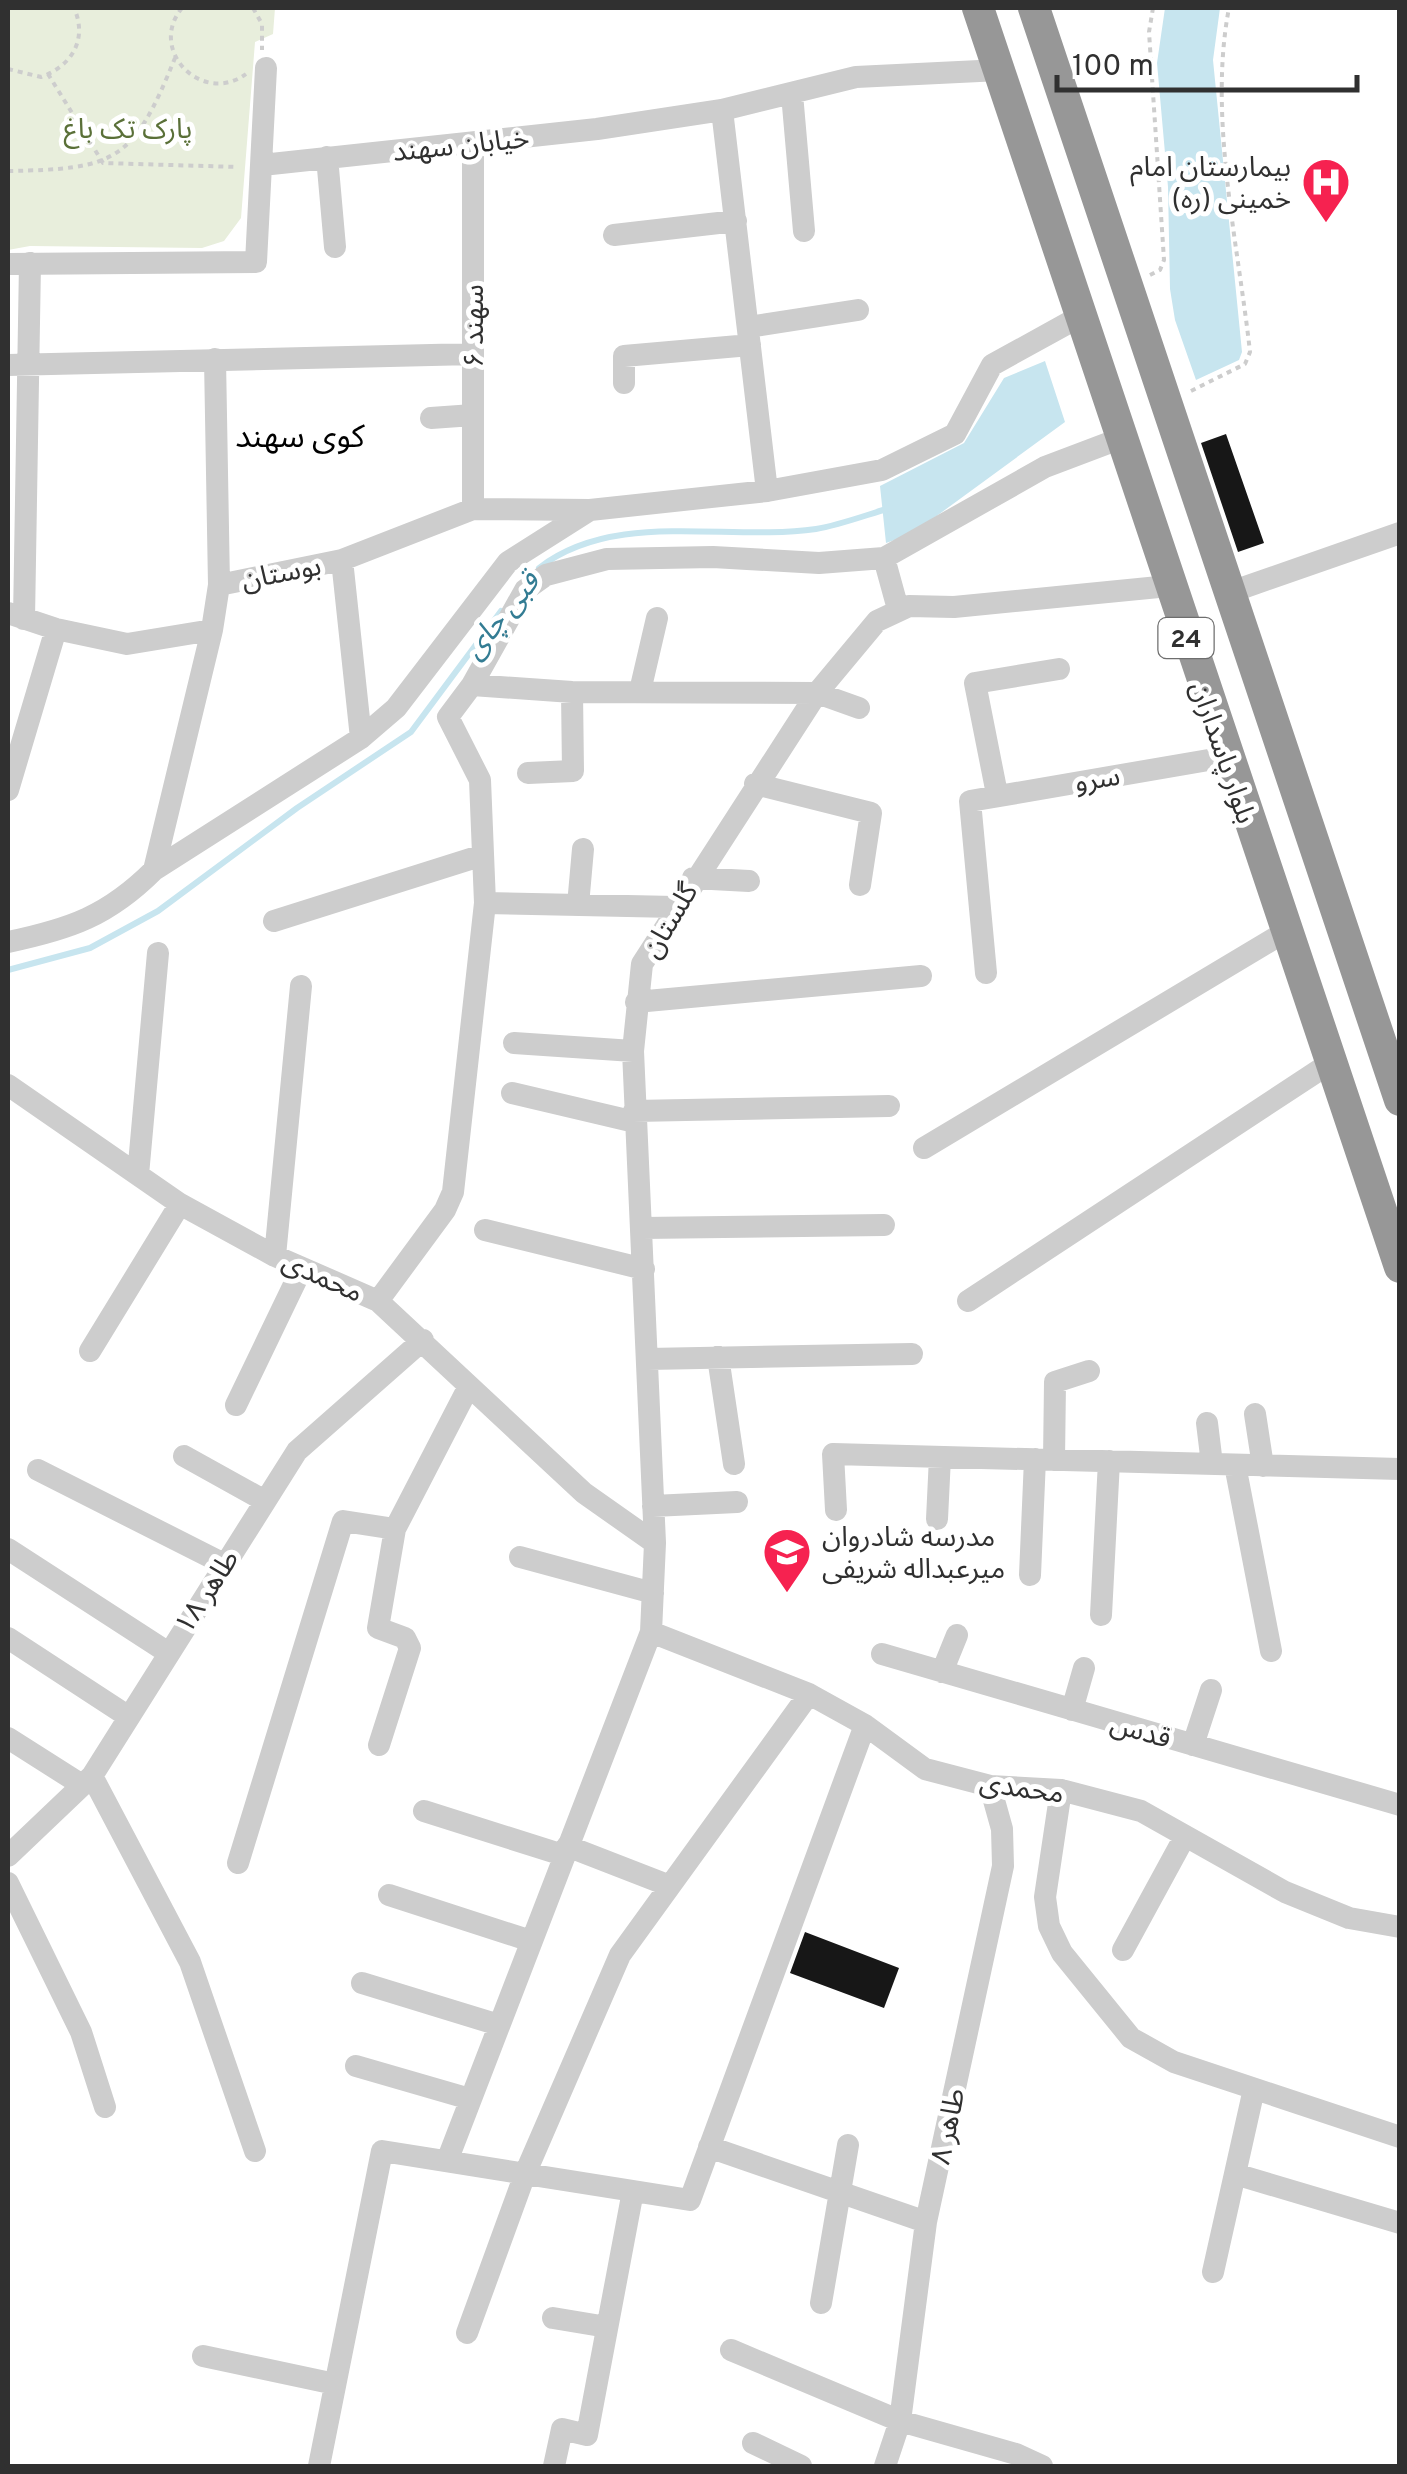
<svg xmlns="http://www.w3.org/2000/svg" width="1407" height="2474" font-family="Overpass,'Noto Sans Arabic',sans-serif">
	<rect width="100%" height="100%" fill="#fff"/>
	<!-- green -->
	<path fill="#e8eedc" d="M8,8H275L273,34L255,42L241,218L224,241L202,248L30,246L8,250Z"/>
	<!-- water -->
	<path fill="#c7e5ef" d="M1165,8H1220L1213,60L1242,352L1239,360L1196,380L1175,320L1170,289L1168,187L1157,63Z
		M1045,361L1065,422L912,534L886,543L880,486L964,443L1004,378Z"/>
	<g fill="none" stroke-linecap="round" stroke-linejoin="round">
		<!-- stream -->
		<path stroke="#c7e5ef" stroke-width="6" d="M539,568C615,509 726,542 816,529C840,525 866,515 890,508
			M8,970L90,948L158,911L297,808L411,732L501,611"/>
	</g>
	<!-- building -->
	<path fill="#171717" d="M1226,434L1264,543L1238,552L1201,443Z
		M805,1932L899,1968L884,2008L790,1973Z"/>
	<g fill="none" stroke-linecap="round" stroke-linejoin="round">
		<!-- path -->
		<path stroke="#cdcdcd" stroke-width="4" stroke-dasharray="5 5" stroke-linecap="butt" d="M182,8C147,50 202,106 246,74
			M253,8L262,24V50
			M8,69L41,77C72,66 88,39 74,8
			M48,74L103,163L238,167
			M8,171C116,169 133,162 175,58
			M1150,275L1160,270L1164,260L1149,32L1153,8
			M1191,391L1245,364L1250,352C1238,243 1208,116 1229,8"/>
		<!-- minor -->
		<path stroke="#cdcdcd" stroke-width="22" d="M792,94L804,231
			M722,110L767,491
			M327,157L335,247
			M262,165L597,129L722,110L856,77L1000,70
			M614,235L736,221
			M8,264L256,262L266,68
			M748,327L858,310
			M215,359L219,585
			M8,365L473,354
			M624,383V356L750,345
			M431,418L473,415
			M473,509V144
			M884,558L898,609
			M342,560L361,738
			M1231,592L1400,533
			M8,613L56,629L127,644L212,630L219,585L342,560L473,509L590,510
			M24,619L30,263
			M472,685L572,692L817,693L859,708
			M640,691L657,618
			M528,773L573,771L572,692
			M755,784L871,813L860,885
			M8,790L56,629
			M997,794L975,683L1059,669
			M154,870L212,630
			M693,878L749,881
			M485,903L675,907
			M578,905L583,849
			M274,921L483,855
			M8,942C70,929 108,916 154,870L361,738L396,708L508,562L590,510L767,491L882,470L955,434L992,365L1079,317
			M986,973L970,801L1226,757
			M636,1002L921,976
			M514,1043L633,1051
			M8,1085L180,1204L275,1256L378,1301L584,1493L655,1543
			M512,1093L635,1122
			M634,1111L889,1106
			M924,1148L1285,932
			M138,1175L158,953
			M642,1228L884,1225
			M485,1230L644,1269
			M275,1256L301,986
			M378,1301L445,1210L453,1192L485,903L480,780L448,717L472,685L525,590L546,575L607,559L713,557L819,563L884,558L1045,467L1119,439
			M968,1301L1330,1063
			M90,1351L180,1204
			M718,1357L734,1464
			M648,1359L912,1354
			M236,1405L302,1268
			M1255,1414L1263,1466
			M1207,1423L1212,1464
			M184,1456L265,1501
			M1054,1460L1055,1382L1089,1371
			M1235,1465L1271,1651
			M38,1470L224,1564
			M653,1506L737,1502
			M836,1510L833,1454L1400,1469
			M937,1519L940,1457
			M8,1549L167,1652
			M520,1557L653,1593
			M1030,1575L1035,1459
			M1101,1615L1109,1461
			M651,1632L809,1694L865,1725L925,1769L990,1786L1061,1790L1141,1811L1285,1892L1349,1918L1400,1927
			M8,1638L129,1717
			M882,1654L1400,1805
			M942,1672L957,1635
			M1072,1710L1084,1668
			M8,1738L82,1785
			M379,1745L410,1648L405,1638L378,1628L395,1529
			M1193,1745L1211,1690
			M92,1776L190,1962L255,2151
			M1061,1790L1045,1897L1049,1926L1062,1953L1131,2038L1174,2062L1400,2137
			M424,1811L563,1855
			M567,1846L670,1886
			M8,1856L92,1776L297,1451L423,1340
			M238,1863L343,1521L395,1529L468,1388
			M8,1883L81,2032L105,2107
			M389,1895L531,1941
			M1123,1950L1184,1838
			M362,1983L499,2025
			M356,2066L470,2099
			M709,2147L926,2222
			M447,2161L651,1632L655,1543L633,1051L642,964L817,693L877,621L909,606L954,607L1169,586
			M1235,2174L1400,2223
			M1213,2272L1254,2089
			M821,2303L848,2145
			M553,2318L607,2327
			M467,2333L525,2174L620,1955L809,1694
			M731,2350L900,2421L1016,2454L1042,2466
			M203,2356L335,2384
			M753,2443L801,2466
			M319,2466L382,2151L690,2200L865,1725
			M554,2466L562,2429L587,2435L633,2191
			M885,2466L900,2421L926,2222L1003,1866L1002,1829L990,1786"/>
		<!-- highway -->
		<path stroke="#979797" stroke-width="32" d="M978,8L1400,1267
			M1034,8L1400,1100"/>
	</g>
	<!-- icons -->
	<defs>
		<g id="hospital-pin" transform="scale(2.5)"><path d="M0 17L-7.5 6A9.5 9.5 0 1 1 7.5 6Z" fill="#f62250" stroke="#fff"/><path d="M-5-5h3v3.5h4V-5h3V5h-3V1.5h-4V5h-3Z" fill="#fff"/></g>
		<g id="school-pin" transform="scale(2.5)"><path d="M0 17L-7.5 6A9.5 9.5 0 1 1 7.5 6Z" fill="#f62250" stroke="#fff"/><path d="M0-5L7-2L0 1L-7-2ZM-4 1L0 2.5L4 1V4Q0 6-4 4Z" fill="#fff"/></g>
	</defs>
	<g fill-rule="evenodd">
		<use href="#hospital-pin" x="1326" y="182"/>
		<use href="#school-pin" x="787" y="1552"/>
	</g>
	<g text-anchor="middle" stroke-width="10" stroke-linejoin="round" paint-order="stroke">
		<!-- shield labels -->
		<rect fill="#fff" stroke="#6e6e6e" stroke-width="2.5" x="1158.5" y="618" width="55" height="40" rx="8"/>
		<g font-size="25" font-weight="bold" fill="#303030">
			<text x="1186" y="647">24</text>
		</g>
		<!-- park labels -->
		<g font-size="28" fill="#5a7038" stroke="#fff">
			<text x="128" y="138">پارک تک باغ</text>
		</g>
		<!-- street labels -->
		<g font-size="28" fill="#303030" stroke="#fff">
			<text transform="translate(461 144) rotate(-6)" y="10">خیابان سهند</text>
			<text transform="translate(473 326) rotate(-90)" y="10">سهند ۶</text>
			<text transform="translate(281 572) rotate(-11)" y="10">بوستان</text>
			<text transform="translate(1224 752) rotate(71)" y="10">بلوار پاسداران</text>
			<text transform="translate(1097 778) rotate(-9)" y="10">سرو</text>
			<text transform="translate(669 920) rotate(-59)" y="10">گلستان</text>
			<text transform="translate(323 1276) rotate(24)" y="10">محمدی</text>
			<text transform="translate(206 1591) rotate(-57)" y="10">طاهر ۱۸</text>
			<text transform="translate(1141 1730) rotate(16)" y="10">قدس</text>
			<text transform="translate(1022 1787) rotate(8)" y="10">محمدی</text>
			<text transform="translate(947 2126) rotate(-78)" y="10">طاهر ۸</text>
		</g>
		<!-- poi labels -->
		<g font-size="28" fill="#303030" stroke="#fff" text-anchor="end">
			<text x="1291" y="176">بیمارستان امام<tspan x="1291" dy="32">خمینی (ره)</tspan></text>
			<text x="822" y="1546" text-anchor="start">مدرسه شادروان<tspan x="822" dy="32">میرعبداله شریفی</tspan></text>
		</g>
		<!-- water labels -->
		<g font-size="30" font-style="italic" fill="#337c93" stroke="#fff">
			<text transform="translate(501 615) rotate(-51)" y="10">قبی چای</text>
		</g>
		<!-- quarter labels -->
		<g font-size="32" fill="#000" stroke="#fff">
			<text x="300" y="447">کوی سهند</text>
		</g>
	</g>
	<!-- border -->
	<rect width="1407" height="2474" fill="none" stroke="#303030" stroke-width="20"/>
	<!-- scale -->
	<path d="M1057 75v15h300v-15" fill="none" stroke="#303030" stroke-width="5"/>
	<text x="1072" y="75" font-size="30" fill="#303030" stroke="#ffffff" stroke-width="8" paint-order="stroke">100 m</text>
</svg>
